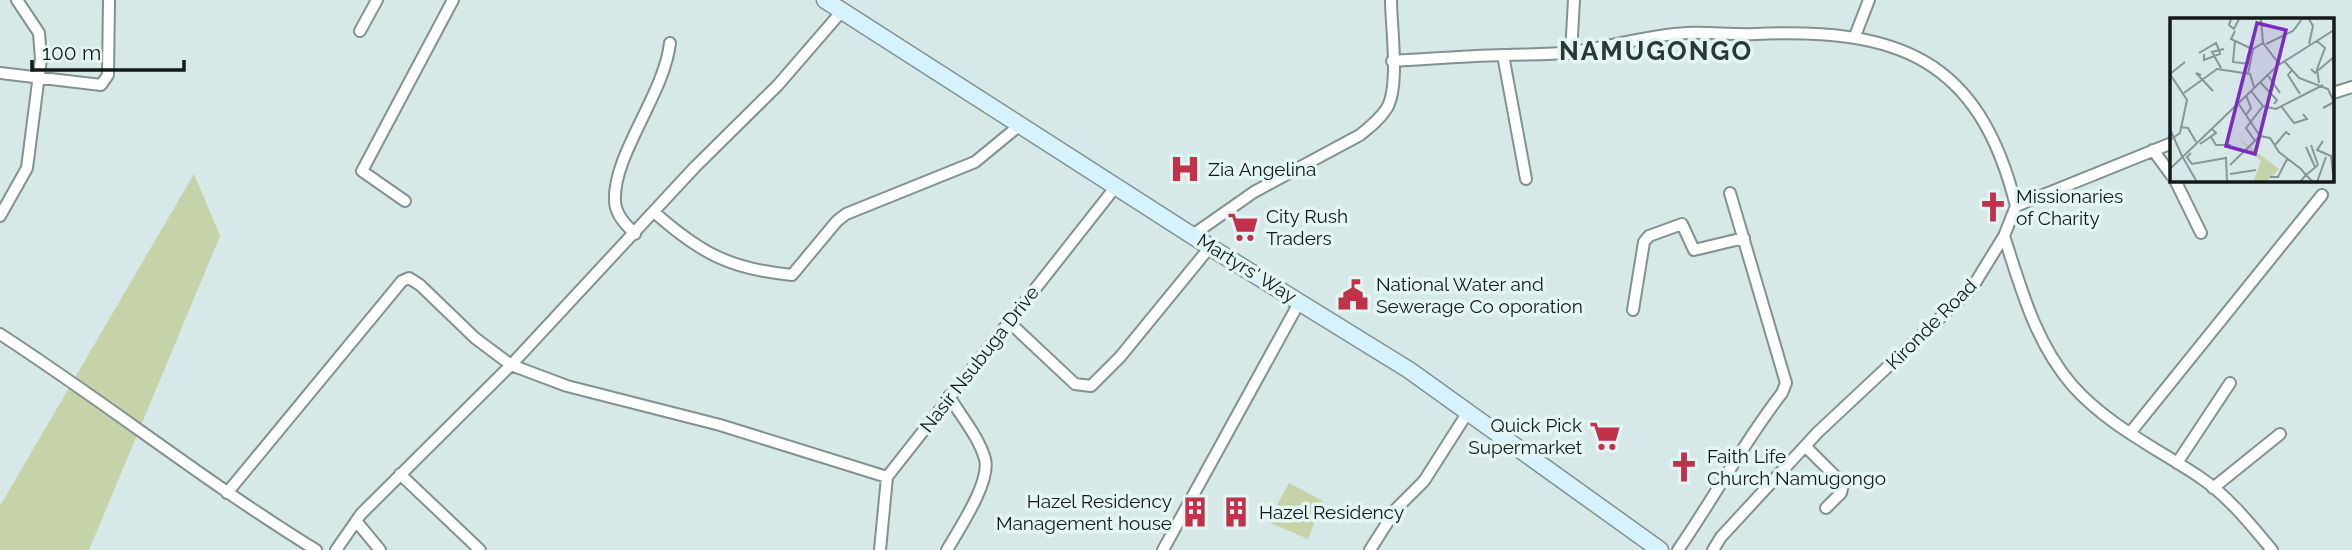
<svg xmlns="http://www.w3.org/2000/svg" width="2352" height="550" font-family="Raleway,sans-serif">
	<rect width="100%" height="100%" fill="#d6e8e7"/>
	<!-- green -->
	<path fill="#c6d2a8" d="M194,174L220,236L89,550H0V506Z
		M1289,483L1323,501L1308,539L1268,522Z"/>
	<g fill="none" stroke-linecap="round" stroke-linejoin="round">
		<!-- street casing -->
		<g stroke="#819290" stroke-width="14">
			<path id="street" d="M360,31L377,0
				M1855,36L1869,0
				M1571,53L1574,0
				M1503,55L1526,179
				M1392,61C1429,59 1466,56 1503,55C1526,54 1549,55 1572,52C1610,47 1648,35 1687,33C1710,32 1733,35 1756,34C1897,28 1979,57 2016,206
				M0,73L101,85L108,75L109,0
				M2333,93L2352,87
				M2153,150L2172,176
				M2175,180L2201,233
				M405,201L362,171L453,0
				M654,212C700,253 730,269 792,275L837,221L846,214L975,162L1020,125
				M0,216L27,168L41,59L39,33L17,0
				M635,234C626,225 616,215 615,202C612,156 664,95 670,43
				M1194,234L1254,192L1360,135C1370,127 1380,119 1387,108C1400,85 1391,27 1391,0
				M2004,236C2021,288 2035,342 2072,385C2107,425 2158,449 2201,478C2229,497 2251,525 2272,550
				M1633,310L1644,242L1649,236L1682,224L1694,250L1744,238
				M1009,322L1075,384L1091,386L1120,357L1210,247
				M0,334C108,404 207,483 316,550
				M2130,433L2322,195
				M1805,446L1843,484L1841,493L1826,508
				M2177,463L2230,383
				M400,474L480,550
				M2213,488L2280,434
				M227,493L402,281L409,278L420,285L475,338L511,365L567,386L720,425L887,477
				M356,521L380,550
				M336,550L361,514L511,365L695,167L778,85L842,11
				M880,550L887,477L1117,185
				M947,550C959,529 991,482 985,459C979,437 960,415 949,396
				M1163,550L1300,301
				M1370,550L1396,509L1424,481L1468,412
				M1678,550C1714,498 1743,443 1782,393L1786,383L1730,193
				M1713,550L1721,537L1818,432L1972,288L2004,236L2016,206L2172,143"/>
		</g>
		<!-- secondary casing -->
		<g stroke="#819290" stroke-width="19">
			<path id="secondary" d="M825,0L1210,247L1409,370L1660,550"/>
		</g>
		<!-- street -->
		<use href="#street" stroke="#fff" stroke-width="10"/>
		<!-- secondary -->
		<use href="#secondary" stroke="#d6f2fd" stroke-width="16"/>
	</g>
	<!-- icons -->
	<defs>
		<g id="hospital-bare" transform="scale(2.415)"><path d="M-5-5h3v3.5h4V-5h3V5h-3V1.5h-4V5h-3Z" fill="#c2314a" stroke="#e4f6f4" stroke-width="2.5" paint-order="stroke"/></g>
		<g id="church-bare" transform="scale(2.415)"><path d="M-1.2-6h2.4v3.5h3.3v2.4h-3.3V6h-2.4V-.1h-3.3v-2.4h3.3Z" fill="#c2314a" stroke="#e4f6f4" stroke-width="2.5" paint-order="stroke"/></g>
		<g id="supermarket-bare" transform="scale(2.415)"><path d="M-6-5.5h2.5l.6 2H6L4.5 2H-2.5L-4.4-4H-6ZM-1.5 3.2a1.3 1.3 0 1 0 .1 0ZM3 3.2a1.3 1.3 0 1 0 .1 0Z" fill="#c2314a" stroke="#e4f6f4" stroke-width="2.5" paint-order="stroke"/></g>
		<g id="civic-bare" transform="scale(2.415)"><path d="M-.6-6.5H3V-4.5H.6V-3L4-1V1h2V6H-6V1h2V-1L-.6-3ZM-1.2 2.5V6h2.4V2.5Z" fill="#c2314a" stroke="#e4f6f4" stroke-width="2.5" paint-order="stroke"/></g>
		<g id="building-bare" transform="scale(2.415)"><path d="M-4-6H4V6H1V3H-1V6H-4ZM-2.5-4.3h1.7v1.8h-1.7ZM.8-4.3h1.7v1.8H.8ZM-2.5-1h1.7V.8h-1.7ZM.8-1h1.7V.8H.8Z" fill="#c2314a" stroke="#e4f6f4" stroke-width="2.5" paint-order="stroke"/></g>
	</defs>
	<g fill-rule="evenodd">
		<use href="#hospital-bare" x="1185" y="169"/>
		<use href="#church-bare" x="1993" y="207"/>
		<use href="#supermarket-bare" x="1243" y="227"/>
		<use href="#civic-bare" x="1353" y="295"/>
		<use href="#supermarket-bare" x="1605" y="436"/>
		<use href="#church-bare" x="1684" y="467"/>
		<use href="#building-bare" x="1195" y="512"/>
		<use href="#building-bare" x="1236" y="512"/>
	</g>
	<g text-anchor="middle" stroke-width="7" stroke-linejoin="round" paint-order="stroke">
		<!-- poi labels -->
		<g font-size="19" fill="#141a1a" stroke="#e4f6f4" text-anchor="start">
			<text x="1208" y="176">Zia Angelina</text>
			<text x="2016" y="203">Missionaries<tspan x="2016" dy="22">of Charity</tspan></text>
			<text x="1266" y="223">City Rush<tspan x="1266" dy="22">Traders</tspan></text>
			<text x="1376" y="291">National Water and<tspan x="1376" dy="22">Sewerage Co oporation</tspan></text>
			<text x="1582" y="432" text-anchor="end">Quick Pick<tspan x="1582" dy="22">Supermarket</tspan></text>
			<text x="1707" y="463">Faith Life<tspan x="1707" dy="22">Church Namugongo</tspan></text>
			<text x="1172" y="508" text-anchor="end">Hazel Residency<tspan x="1172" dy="22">Management house</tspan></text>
			<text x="1259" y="519">Hazel Residency</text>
		</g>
		<!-- street labels -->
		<g font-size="19" fill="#141a1a" stroke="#e4f6f4">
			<text transform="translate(1247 268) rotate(32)" y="7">Martyrs' Way</text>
			<text transform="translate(1931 324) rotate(-45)" y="7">Kironde Road</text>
			<text transform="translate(979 359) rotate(-52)" y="7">Nasir Nsubuga Drive</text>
		</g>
		<!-- district labels -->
		<g font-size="26" font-weight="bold" letter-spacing="2" fill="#2a3938" stroke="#e4f6f4">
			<text x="1656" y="60">NAMUGONGO</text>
		</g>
	</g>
	<!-- overview -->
	<g transform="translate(2170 18)">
		<rect width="164" height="164" fill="#d6e8e7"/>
		<path d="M68,120L109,151L96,164H83L91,143Z" fill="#c6d2a8"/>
		<path fill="none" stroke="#889695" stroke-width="2" d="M61,1L59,7L64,11L69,1M91,1L93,25L109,46M139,1L143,8L139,26M65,13L61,21L82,31M65,23L63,44L79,46M147,23L155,30L147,51L149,65M96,26L123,13L132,1M29,35L46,25L49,32M34,36V42L50,36L49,32M115,44L129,60L158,71L164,84L153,90M51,50L42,34L54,31M141,51L145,55L164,39M122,52L118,57L130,76M78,56L83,31L93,25M97,56L110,75M31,57L26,55L43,73M90,64L107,82L104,86M81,73L93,88L106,91L153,67M14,75L47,51L80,56L84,69M68,85L90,118L100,120L109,134L131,151L136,157L130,164M111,88L124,105L137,101L133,96M76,97L81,90L76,77M10,109L18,110L26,124M0,111L12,138M41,119L46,127H61M0,122L10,115L17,82L0,56L15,44M85,123L76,110L93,88M153,123L147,132L161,138L164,164M30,126L46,115L42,111M105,127L116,114L120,117M141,127L148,147M136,129L145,149M21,135L17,139L22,146L56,140L57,164M12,138L27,164M60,147L90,118M0,151L107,48L164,12M60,156L86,152M100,159H108L117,141M143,164L136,157L148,147M147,164L156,139"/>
		<path fill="#7b2cbf" fill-opacity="0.15" stroke="#7b2cbf" stroke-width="3.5" d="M87,5L116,12L85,136L56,128Z"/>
		<rect width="164" height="164" fill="none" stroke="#141a1a" stroke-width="3.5"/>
	</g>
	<!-- scale -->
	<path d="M32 60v10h152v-10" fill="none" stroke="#141a1a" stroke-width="3.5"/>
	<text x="42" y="60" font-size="21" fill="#141a1a" stroke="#e4f6f4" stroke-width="5" paint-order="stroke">100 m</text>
</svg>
